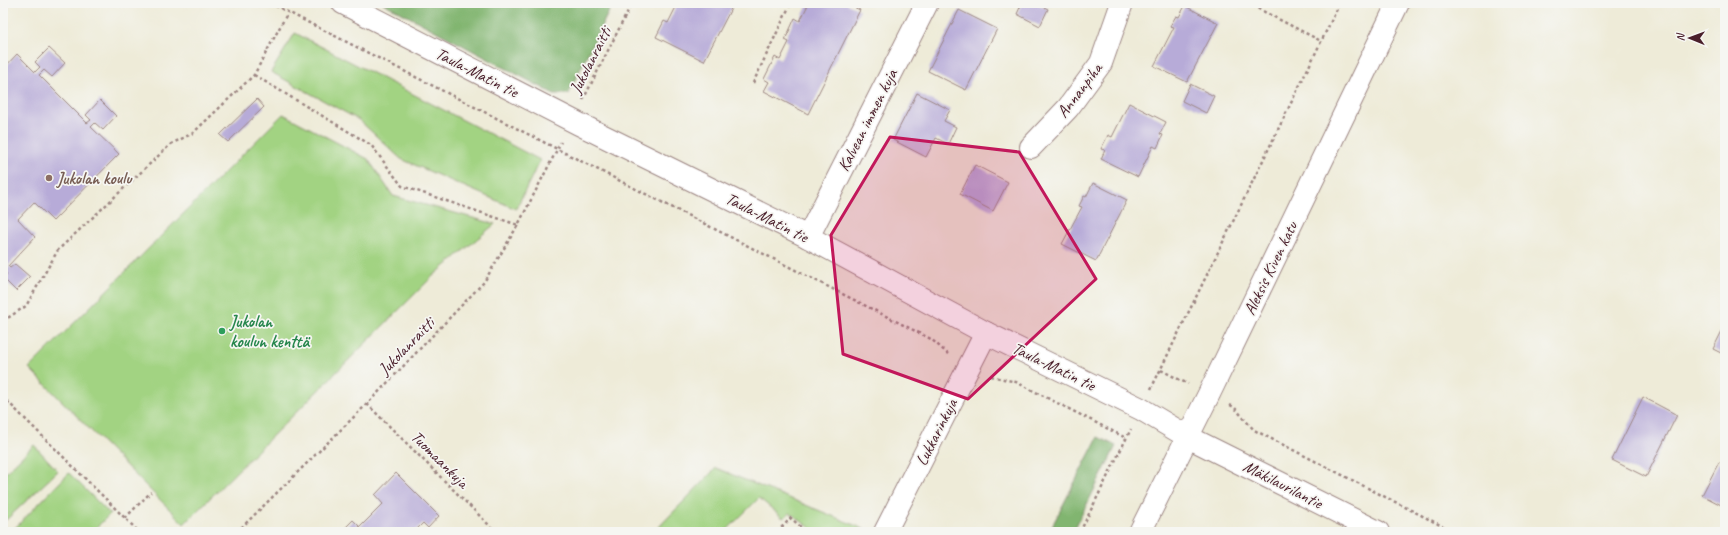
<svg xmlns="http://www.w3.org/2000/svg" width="1728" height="535" font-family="Caveat,sans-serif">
	<rect width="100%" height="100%" fill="#f6f6f2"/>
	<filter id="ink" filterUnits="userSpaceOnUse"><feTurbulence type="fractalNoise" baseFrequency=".025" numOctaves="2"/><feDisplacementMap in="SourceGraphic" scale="8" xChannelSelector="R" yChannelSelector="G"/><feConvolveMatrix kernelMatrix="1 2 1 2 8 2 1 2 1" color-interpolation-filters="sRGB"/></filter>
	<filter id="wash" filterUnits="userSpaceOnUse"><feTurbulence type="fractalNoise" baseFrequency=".012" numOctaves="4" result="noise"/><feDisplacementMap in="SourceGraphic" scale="16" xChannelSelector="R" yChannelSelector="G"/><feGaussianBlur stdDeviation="0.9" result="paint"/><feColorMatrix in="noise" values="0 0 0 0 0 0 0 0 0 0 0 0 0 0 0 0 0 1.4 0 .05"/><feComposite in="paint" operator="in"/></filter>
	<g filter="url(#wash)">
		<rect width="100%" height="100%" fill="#eeebd8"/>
		<!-- green -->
		<path fill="#a2d382" stroke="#767956" d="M295,33L540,160L516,209L401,159L359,120L271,72Z
			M283,114L368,159L393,196L495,224L433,276L184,524L29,368Z
			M34,445L58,471L6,520L3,517V475Z
			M716,468L864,529L842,532H816L790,513L783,518L759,498L725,532H654Z
			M69,473L110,514L92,532H11Z"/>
		<!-- forest -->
		<path fill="#81b570" stroke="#666a4e" d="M383,3H613L568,94H554Z
			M1098,437L1116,446L1073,532H1049Z"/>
		<g id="blocks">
			<!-- building -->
			<path fill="#b7abd8" d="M678,3H734L704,61L656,37L664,21L668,23Z
				M809,3H845L860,10L808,114L764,91L769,82L764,79L775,57L780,60L789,42L785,40L795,18L800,21Z
				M1022,3H1036L1048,9L1040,26L1017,14Z
				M1185,6L1218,23L1187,82L1154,66L1174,27L1170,26L1176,16L1179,17Z
				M959,10L997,29L966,90L928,71Z
				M49,48L65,63L52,77L44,70L39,75L87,123L91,120L86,115L100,100L116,116L103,130L95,123L91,127L119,154L53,221L34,202L18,219L35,237L8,266L10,268L15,264L30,277L16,291L3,278L7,274L3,271V69L17,54L35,72L40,67L35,62Z
				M1190,84L1214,96L1206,113L1182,101Z
				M917,93L950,110L944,121L956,127L948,144L936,138L926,157L893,140Z
				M257,99L264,107L228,142L220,135Z
				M1129,103L1166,122L1160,134L1163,135L1157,148L1153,146L1138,177L1101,159L1105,150L1101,149L1108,135L1112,137Z
				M975,165L1008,182L993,211L960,194Z
				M1093,183L1127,200L1096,261L1062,244L1082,207L1079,206L1084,196L1086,197Z
				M1725,325V355L1713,349Z
				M1643,397L1677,415L1646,477L1612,460Z
				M1719,462L1725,465V507L1702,495Z
				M396,473L439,516L428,528L423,523L414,532H341L353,520L360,527L383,504L375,495Z"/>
		</g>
	</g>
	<g filter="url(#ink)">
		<use href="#blocks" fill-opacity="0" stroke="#9c8582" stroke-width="1"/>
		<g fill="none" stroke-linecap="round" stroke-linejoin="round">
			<!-- street casing -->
			<g stroke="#9c8582" stroke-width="24">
				<path id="street" d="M1031,147L1068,108L1101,63L1122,3
					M808,237L927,3
					M1188,437L1378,532
					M885,532L986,333"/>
			</g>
			<!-- secondary casing -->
			<g stroke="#9c8582" stroke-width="24">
				<path id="secondary" d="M343,3L579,124L808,237L986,333L1141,409L1188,437
					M1140,532L1209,394L1398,3"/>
			</g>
			<!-- path -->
			<path stroke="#9c8582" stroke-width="2.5" stroke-dasharray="3 3" stroke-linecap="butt" d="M270,3L931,339L948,354
				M1247,3L1321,41
				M254,75L371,145L402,186L518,225
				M753,83L791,3
				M583,100L632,3
				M3,321L26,306L58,250L171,144L193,133L254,75L288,12
				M1161,370L1188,384
				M991,376L1016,382L1126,438
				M1151,389L1340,3
				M3,397L139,532
				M367,404L496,532
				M1230,405L1234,407L1254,430L1454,532
				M125,518L151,492
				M237,532L367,404L484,282L518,225L561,142
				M777,532L791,518L806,532
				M1080,532L1131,429"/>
			<!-- street -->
			<use href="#street" stroke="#fff" stroke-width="22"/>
			<!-- secondary -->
			<use href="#secondary" stroke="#fff" stroke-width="22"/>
		</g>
	</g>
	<!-- marked area -->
	<path fill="#c2185b" fill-opacity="0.2" stroke="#c2185b" stroke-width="3" stroke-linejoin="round" d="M890,137L1019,152L1096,279L968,399L843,354L831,235Z"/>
	<!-- markers -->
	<circle fill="#8d6e63" stroke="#f6f6f2" stroke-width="1.5" cx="49" cy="178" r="4"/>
	<circle fill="#2e9e5b" stroke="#f6f6f2" stroke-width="1.5" cx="222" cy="331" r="4"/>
	<g text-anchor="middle" stroke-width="3.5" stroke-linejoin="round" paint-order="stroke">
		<!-- street labels -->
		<g font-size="17" fill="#4a1f2b" stroke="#f6f6f2">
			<text transform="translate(590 60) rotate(-63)" y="6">Jukolanraitti</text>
			<text transform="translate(477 72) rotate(27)" y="6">Taula-Matin tie</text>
			<text transform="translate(1079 90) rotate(-53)" y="6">Annanpiha</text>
			<text transform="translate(867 120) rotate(-63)" y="6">Kalvean immen kuja</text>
			<text transform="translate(767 217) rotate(27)" y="6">Taula-Matin tie</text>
			<text transform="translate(1270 268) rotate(-64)" y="6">Aleksis Kiven katu</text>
			<text transform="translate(406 346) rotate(-46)" y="6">Jukolanraitti</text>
			<text transform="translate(1054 366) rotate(26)" y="6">Taula-Matin tie</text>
			<text transform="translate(936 432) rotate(-63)" y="6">Lukkarinkuja</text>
			<text transform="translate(440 459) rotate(45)" y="6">Tuomaankuja</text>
			<text transform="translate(1283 484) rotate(27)" y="6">Mäkilaurilantie</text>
		</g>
		<!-- education labels -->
		<g font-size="17" font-weight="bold" fill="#785e54" stroke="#f6f6f2" text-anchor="start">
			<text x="57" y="184">Jukolan koulu</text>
		</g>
		<!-- leisure labels -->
		<g font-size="17" font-weight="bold" fill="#27864d" stroke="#f6f6f2" text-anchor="start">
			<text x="230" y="327">Jukolan<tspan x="230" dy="20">koulun kenttä</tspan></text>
		</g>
	</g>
	<!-- margin -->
	<rect width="1728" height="535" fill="none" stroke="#f6f6f2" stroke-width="16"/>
	<!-- north arrow -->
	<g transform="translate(1690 38) rotate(271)" stroke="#f6f6f2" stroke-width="3" paint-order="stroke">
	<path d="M0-3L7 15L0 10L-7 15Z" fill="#4a1f2b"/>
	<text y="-6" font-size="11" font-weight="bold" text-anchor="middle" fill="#4a1f2b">N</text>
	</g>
</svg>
